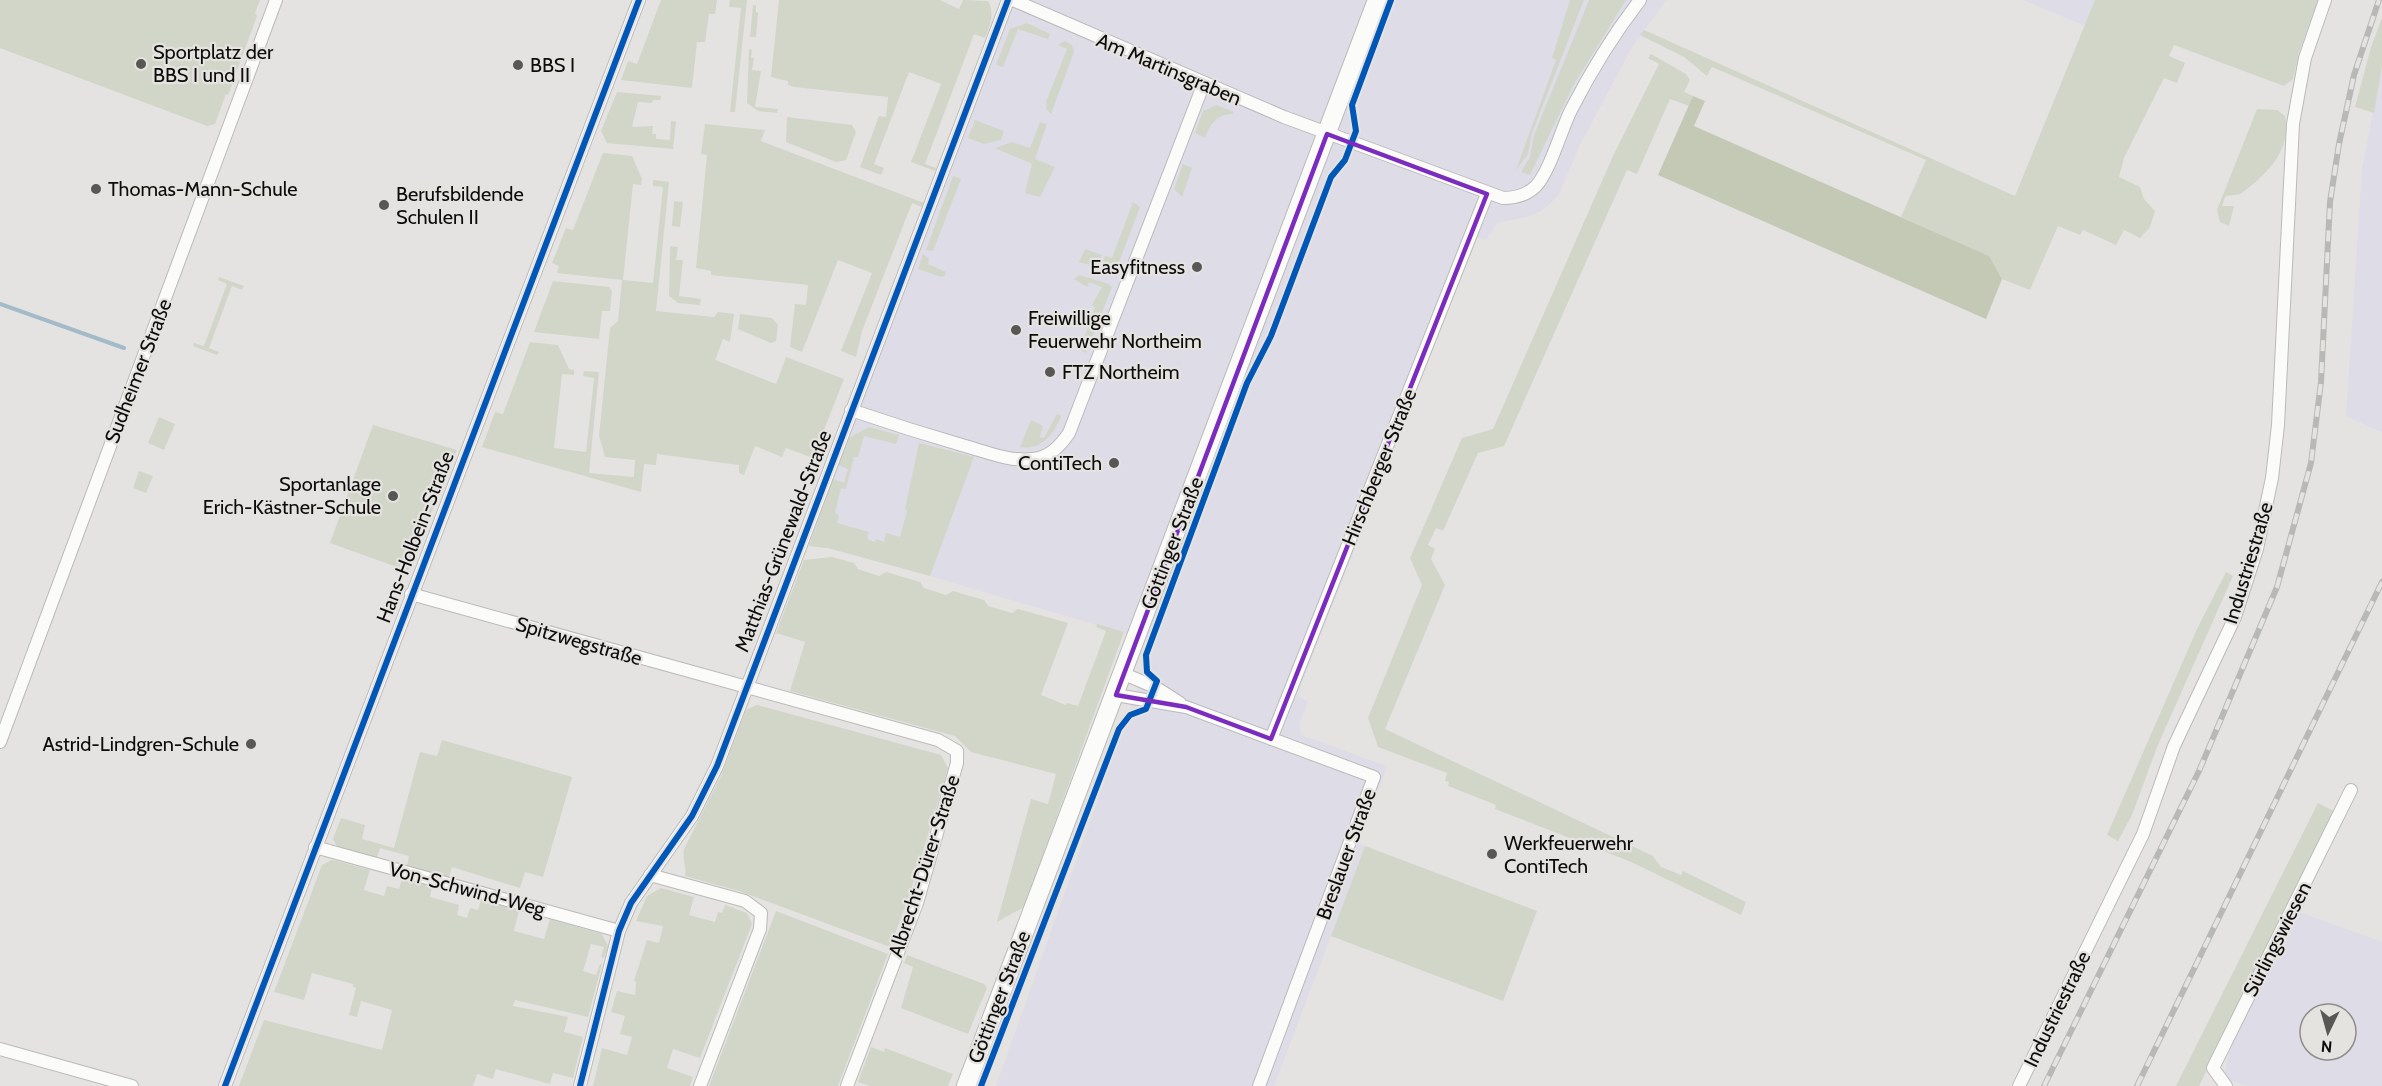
<svg xmlns="http://www.w3.org/2000/svg" width="2382" height="1086" font-family="Cabin,sans-serif">
	<rect width="100%" height="100%" fill="#e4e3e1"/>
	<!-- commercial -->
	<path fill="#dedce7" fill-rule="evenodd" d="M1011,0H1666L1631,49L1581,143L1558,196L1543,210L1531,216L1497,223L1486,240L1477,237L1297,696L1308,701L1300,723L1301,735L1387,766L1359,843L1365,846L1274,1086H996L1154,642L930,576L828,548L809,546L805,538Z
		M2023,0H2095L2085,26Z
		M2382,66V431L2381,432L2346,416L2362,169Z
		M2297,911L2382,942V1086H2248L2231,1081L2225,1073L2229,1051ZM2310,1014H2346V1050H2310Z"/>
	<!-- green -->
	<path fill="#d2d6c9" d="M0,0H260L255,13L257,16L228,95L226,94L215,124L207,126L0,48Z
		M661,0H717L715,14H709L705,42H697L692,88L621,80L628,61L637,64Z
		M730,0H747L735,112H730L741,8L729,7Z
		M779,0H940L959,9L963,0L988,1C995,13 990,26 985,38L974,34L925,164L936,168L935,171L911,162L941,84L909,72L874,164L884,168L881,175L860,167L879,116L886,117L888,97L794,87L788,85V81L771,77Z
		M1570,0H1584L1532,133L1528,154L1516,170L1556,60L1552,58Z
		M1589,0H1626L1574,84L1530,175L1521,172L1530,157L1534,135Z
		M2095,0H2318L2299,52L2293,79L2284,86L2174,45L2169,56L2185,63L2177,83L2164,78L2124,158L2119,177L2140,187L2144,199L2155,211L2150,227L2140,238L2124,230L2116,245L2083,230L2080,235L2058,226L2030,290L2002,279L1988,256L1901,217L1926,160L1712,67L1707,76L1684,57L1640,35L1644,30L2015,196Z
		M753,5H756V12L758,13L756,37H750Z
		M2382,18V66L2374,113L2355,107L2371,47Z
		M1027,23L1050,34L1048,39L1018,29L1003,67L996,65L1010,29Z
		M1065,41L1072,45L1074,52L1051,114L1047,110L1046,102L1067,49L1058,45Z
		M749,49L752,50L751,58H754L752,70L761,71L755,107L778,109L777,113L758,111L747,103Z
		M1651,54L1686,74L1690,80L1684,92L1693,96L1689,106L1670,99L1637,174L1627,170L1504,446L1478,453L1443,531L1436,528L1428,545L1435,549L1431,559L1445,585L1385,729L1653,856L1661,867L1681,875L1683,871L1746,902L1741,915L1629,861L1495,809L1496,805L1448,786L1449,782L1445,781L1447,773L1378,747L1368,718L1422,585L1410,558L1462,438L1493,429L1613,156L1659,64L1648,58Z
		M617,92L661,96L660,100H653L652,103L638,102L632,127L653,126L652,134H656V139L670,140L671,121L676,122L673,149L607,143L601,131Z
		M1216,105L1234,112L1233,114C1217,114 1210,124 1205,138L1195,133L1203,111Z
		M2257,109L2277,110L2285,116C2292,150 2267,174 2242,193C2238,196 2231,194 2225,197L2222,206H2234L2229,226L2220,222L2217,210Z
		M787,117L852,125L856,132L846,160L836,162L786,142Z
		M975,120L1004,131L1001,140L984,144L968,138Z
		M1040,122L1047,124L1035,159L1055,167L1040,197L1025,193L1032,164L995,148L1012,142L1030,148Z
		M705,124L765,130L761,141L924,203L922,207L912,203L862,331L856,357L841,351L872,273L838,260L802,352L790,347L795,304L806,305L808,285L711,275V271L696,268L707,155L701,154Z
		M603,153L632,156L642,179L641,185L633,184L623,280L653,283L663,187L653,186V180L669,182L656,311L714,317L718,312L734,314L730,342L723,339L715,360L776,384L786,357L844,379L813,458L786,448L782,457L755,446L744,475L739,473V465L657,454L656,465L644,464L641,492L482,447L495,412L503,414L530,342L558,345L569,369L574,370V375L562,374L554,448L586,452L594,378L583,376L584,371L599,372L589,473L634,477L635,460L605,457L599,436L610,328L618,321L622,280L557,273L559,266L552,263L566,228L573,230Z
		M1183,164L1192,168L1182,197L1174,189Z
		M953,176L961,179L933,251L926,250Z
		M674,201L683,202L680,227L672,226Z
		M1133,202L1140,207L1116,270L1101,268L1105,256L1112,258Z
		M670,246L678,247L676,260H683L679,296L701,299L700,305L678,303L669,296Z
		M1085,249L1102,255L1097,267L1079,262Z
		M923,254L929,259L928,264L946,272L945,276L941,277L918,269Z
		M1079,275L1109,284L1112,287L1086,353L1080,350L1095,307L1092,305L1102,287L1089,282L1087,287L1074,279Z
		M219,277L244,286L242,290L232,286L209,348L219,352L217,355L193,346L194,343L204,346L227,284L218,280Z
		M553,281L609,287L612,291L610,311H602L599,339L534,332Z
		M740,314L772,318L778,325L776,341L771,343L738,329Z
		M1057,414L1061,416C1055,433 1041,451 1020,447L1031,420L1043,426L1040,437L1044,438Z
		M159,417L175,424L164,450L148,443Z
		M373,425L457,450L408,571L330,543Z
		M869,427L899,435L896,444L864,436L858,457H854L846,489L841,488L835,513L839,515L837,523L869,532L867,539L875,542L876,539L884,542L886,533L900,537L907,511L905,509L919,443L974,457L930,576L828,548L809,546L833,479L844,483L848,469L838,465L847,439Z
		M139,471L153,476L146,493L133,488Z
		M832,557L854,563L858,569L879,576L886,572L920,582L924,588L946,595L953,591L984,600L988,606L1012,613L1018,609L1068,623L1041,695L1066,705L1067,703L1078,706L1106,631L1096,627L1097,624L1124,632L1024,907L997,922L1031,799L1048,804L1056,774L971,752L955,736L790,691L805,642L776,633L804,560Z
		M2226,572L2233,576L2157,747L2132,815L2118,841L2107,835L2197,629Z
		M757,705L941,755L948,768L909,897L890,947L739,891L685,876C687,867 682,859 684,849L721,776L746,710Z
		M442,740L572,777L543,877L525,872L520,888L452,867L449,877L407,866L409,856L380,848L377,858L337,847L333,839L341,818L365,825L362,839L394,848L420,752L437,756Z
		M2318,803L2336,812L2199,1086H2176Z
		M1365,846L1537,911L1503,1001L1331,936Z
		M337,861L370,870L364,890L384,896L387,886L399,889L402,878L432,887L430,897L459,905L457,915L467,918L470,908L478,910L481,900L519,911L514,931L544,939L550,919L602,934L608,946L604,958L601,957L604,947L591,944L583,971L596,975L600,964H602L588,1017L515,1000L513,1006L568,1017L564,1032L583,1037L573,1078L553,1073L550,1084L496,1069L493,1079L477,1074L473,1086H239L264,1020L382,1050L392,1010L361,1001L357,1017L349,1015L356,988L353,987V984L312,973L304,1000L274,992L322,865L331,860Z
		M661,888L694,897L689,915L715,922L718,912L722,913L725,905L747,913L752,924L700,1058L673,1049L667,1068L693,1077L690,1086H593L602,1048L627,1055L632,1037L620,1034L625,1016L611,1012L617,991L635,995L636,982L634,981L647,940L659,943L663,926L636,921L647,896Z
		M776,911L888,954L838,1086H709Z
		M907,955L984,984L987,988L968,1034L901,1008L913,967L904,963Z
		M871,1047L884,1052L885,1048L953,1074L948,1086H870L858,1082Z"/>
	<!-- forest -->
	<path fill="#c4c9b5" d="M1693,96L1705,101L1694,126L1989,256L2002,279L1986,319L1658,175Z"/>
	<g fill="none" stroke-linecap="round" stroke-linejoin="round">
		<!-- stream -->
		<path stroke="#a3bac9" stroke-width="4" d="M0,304L124,348"/>
		<!-- minor casing -->
		<g stroke="#babab8" stroke-width="14">
			<path id="minor" d="M1013,0L1284,117L1503,198C1515,198 1527,195 1536,186C1550,171 1561,130 1571,110C1591,71 1613,35 1640,0
				M851,410C889,423 927,435 965,446C987,452 1010,462 1033,459C1050,457 1060,446 1069,433L1204,83
				M411,594L938,740L957,751V763L917,903L847,1086
				M1124,674L1155,687L1180,703
				M1116,695L1186,707L1374,777L1259,1086
				M1271,739L1487,194
				M0,742L276,0
				M315,847L619,931
				M650,875L745,901L761,913L760,929L700,1086
				M0,1049L132,1086
				M225,1086L639,0
				M580,1086L619,931L631,903L692,816L717,766L1008,0
				M2019,1086L2143,834L2174,746L2235,617L2257,549L2272,478L2278,425L2293,124L2305,58L2325,0
				M2226,1086L2213,1068L2351,790"/>
		</g>
		<!-- secondary casing -->
		<g stroke="#babab8" stroke-width="20">
			<path id="secondary" d="M966,1086L1377,0"/>
		</g>
		<!-- minor -->
		<use href="#minor" stroke="#fbfbfa" stroke-width="12"/>
		<!-- secondary -->
		<use href="#secondary" stroke="#fbfbfa" stroke-width="18"/>
		<!-- rail casing -->
		<g stroke="#b8b8b6" stroke-width="6">
			<path id="rail" d="M2044,1086L2199,771L2277,587L2311,463L2321,382L2330,202L2339,144L2354,75L2379,0
				M2137,1086L2382,582"/>
		</g>
		<!-- rail -->
		<use href="#rail" stroke="#e5e3e0" stroke-width="4" stroke-dasharray="11" stroke-linecap="butt"/>
		<!-- cycleway casing -->
		<g stroke="#e5e3e0" stroke-width="10">
			<path id="cycleway" d="M225,1086L639,0
				M580,1086L619,931L631,903L692,816L717,766L1008,0
				M981,1086L1119,729L1130,715L1146,709L1157,681L1147,672L1146,655L1247,383L1271,336L1331,177L1345,160L1356,131L1352,105L1391,0"/>
		</g>
		<!-- cycleway -->
		<use href="#cycleway" stroke="#0057b8" stroke-width="6"/>
	</g>
	<!-- marked area -->
	<path fill="none" stroke="#7b2cbf" stroke-width="4.5" stroke-linejoin="round" d="M1327,134L1487,194L1271,739L1186,707L1116,695Z"/>
	<!-- markers -->
	<g fill="#585756" stroke="#e5e3e0" stroke-width="2">
		<circle cx="141" cy="64" r="6"/>
		<circle cx="518" cy="65" r="6"/>
		<circle cx="96" cy="189" r="6"/>
		<circle cx="384" cy="205" r="6"/>
		<circle cx="1197" cy="267" r="6"/>
		<circle cx="1016" cy="330" r="6"/>
		<circle cx="1050" cy="372" r="6"/>
		<circle cx="1114" cy="463" r="6"/>
		<circle cx="393" cy="496" r="6"/>
		<circle cx="251" cy="744" r="6"/>
		<circle cx="1492" cy="854" r="6"/>
	</g>
	<g text-anchor="middle" stroke-width="4.5" stroke-linejoin="round" paint-order="stroke">
		<!-- poi labels -->
		<g font-size="20" fill="#0c0c0b" stroke="#e5e3e0" text-anchor="start">
			<text x="153" y="59">Sportplatz der<tspan x="153" dy="23">BBS I und II</tspan></text>
			<text x="530" y="72">BBS I</text>
			<text x="108" y="196">Thomas-Mann-Schule</text>
			<text x="396" y="201">Berufsbildende<tspan x="396" dy="23">Schulen II</tspan></text>
			<text x="1185" y="274" text-anchor="end">Easyfitness</text>
			<text x="1028" y="325">Freiwillige<tspan x="1028" dy="23">Feuerwehr Northeim</tspan></text>
			<text x="1062" y="379">FTZ Northeim</text>
			<text x="1102" y="470" text-anchor="end">ContiTech</text>
			<text x="381" y="491" text-anchor="end">Sportanlage<tspan x="381" dy="23">Erich-Kästner-Schule</tspan></text>
			<text x="239" y="751" text-anchor="end">Astrid-Lindgren-Schule</text>
			<text x="1504" y="850">Werkfeuerwehr<tspan x="1504" dy="23">ContiTech</tspan></text>
		</g>
		<!-- street labels -->
		<g font-size="20" fill="#0c0c0b" stroke="#e5e3e0">
			<text transform="translate(1169 69) rotate(23)" y="7">Am Martinsgraben</text>
			<text transform="translate(138 371) rotate(-69)" y="7">Sudheimer Straße</text>
			<text transform="translate(1379 467) rotate(-68)" y="7">Hirschberger Straße</text>
			<text transform="translate(415 537) rotate(-69)" y="7">Hans-Holbein-Straße</text>
			<text transform="translate(783 541) rotate(-69)" y="7">Matthias-Grünewald-Straße</text>
			<text transform="translate(1172 543) rotate(-69)" y="7">Göttinger Straße</text>
			<text transform="translate(2248 563) rotate(-73)" y="7">Industriestraße</text>
			<text transform="translate(579 641) rotate(16)" y="7">Spitzwegstraße</text>
			<text transform="translate(1346 854) rotate(-70)" y="7">Breslauer Straße</text>
			<text transform="translate(924 866) rotate(-72)" y="7">Albrecht-Dürer-Straße</text>
			<text transform="translate(467 889) rotate(15)" y="7">Von-Schwind-Weg</text>
			<text transform="translate(2277 939) rotate(-63)" y="7">Sürlingswiesen</text>
			<text transform="translate(999 997) rotate(-69)" y="7">Göttinger Straße</text>
			<text transform="translate(2057 1009) rotate(-64)" y="7">Industriestraße</text>
		</g>
	</g>
	<!-- north arrow -->
	<g transform="translate(2328 1032) rotate(185)"><circle r="28" fill="#e5e3e0" stroke="#8e8d8b" stroke-width="1.5"/>
	<path d="M0-4.5L10 22L0 15L-10 22Z" fill="#585756"/>
	<text y="-9" font-size="16" font-weight="bold" text-anchor="middle" fill="#0c0c0b">N</text>
	</g>
</svg>
